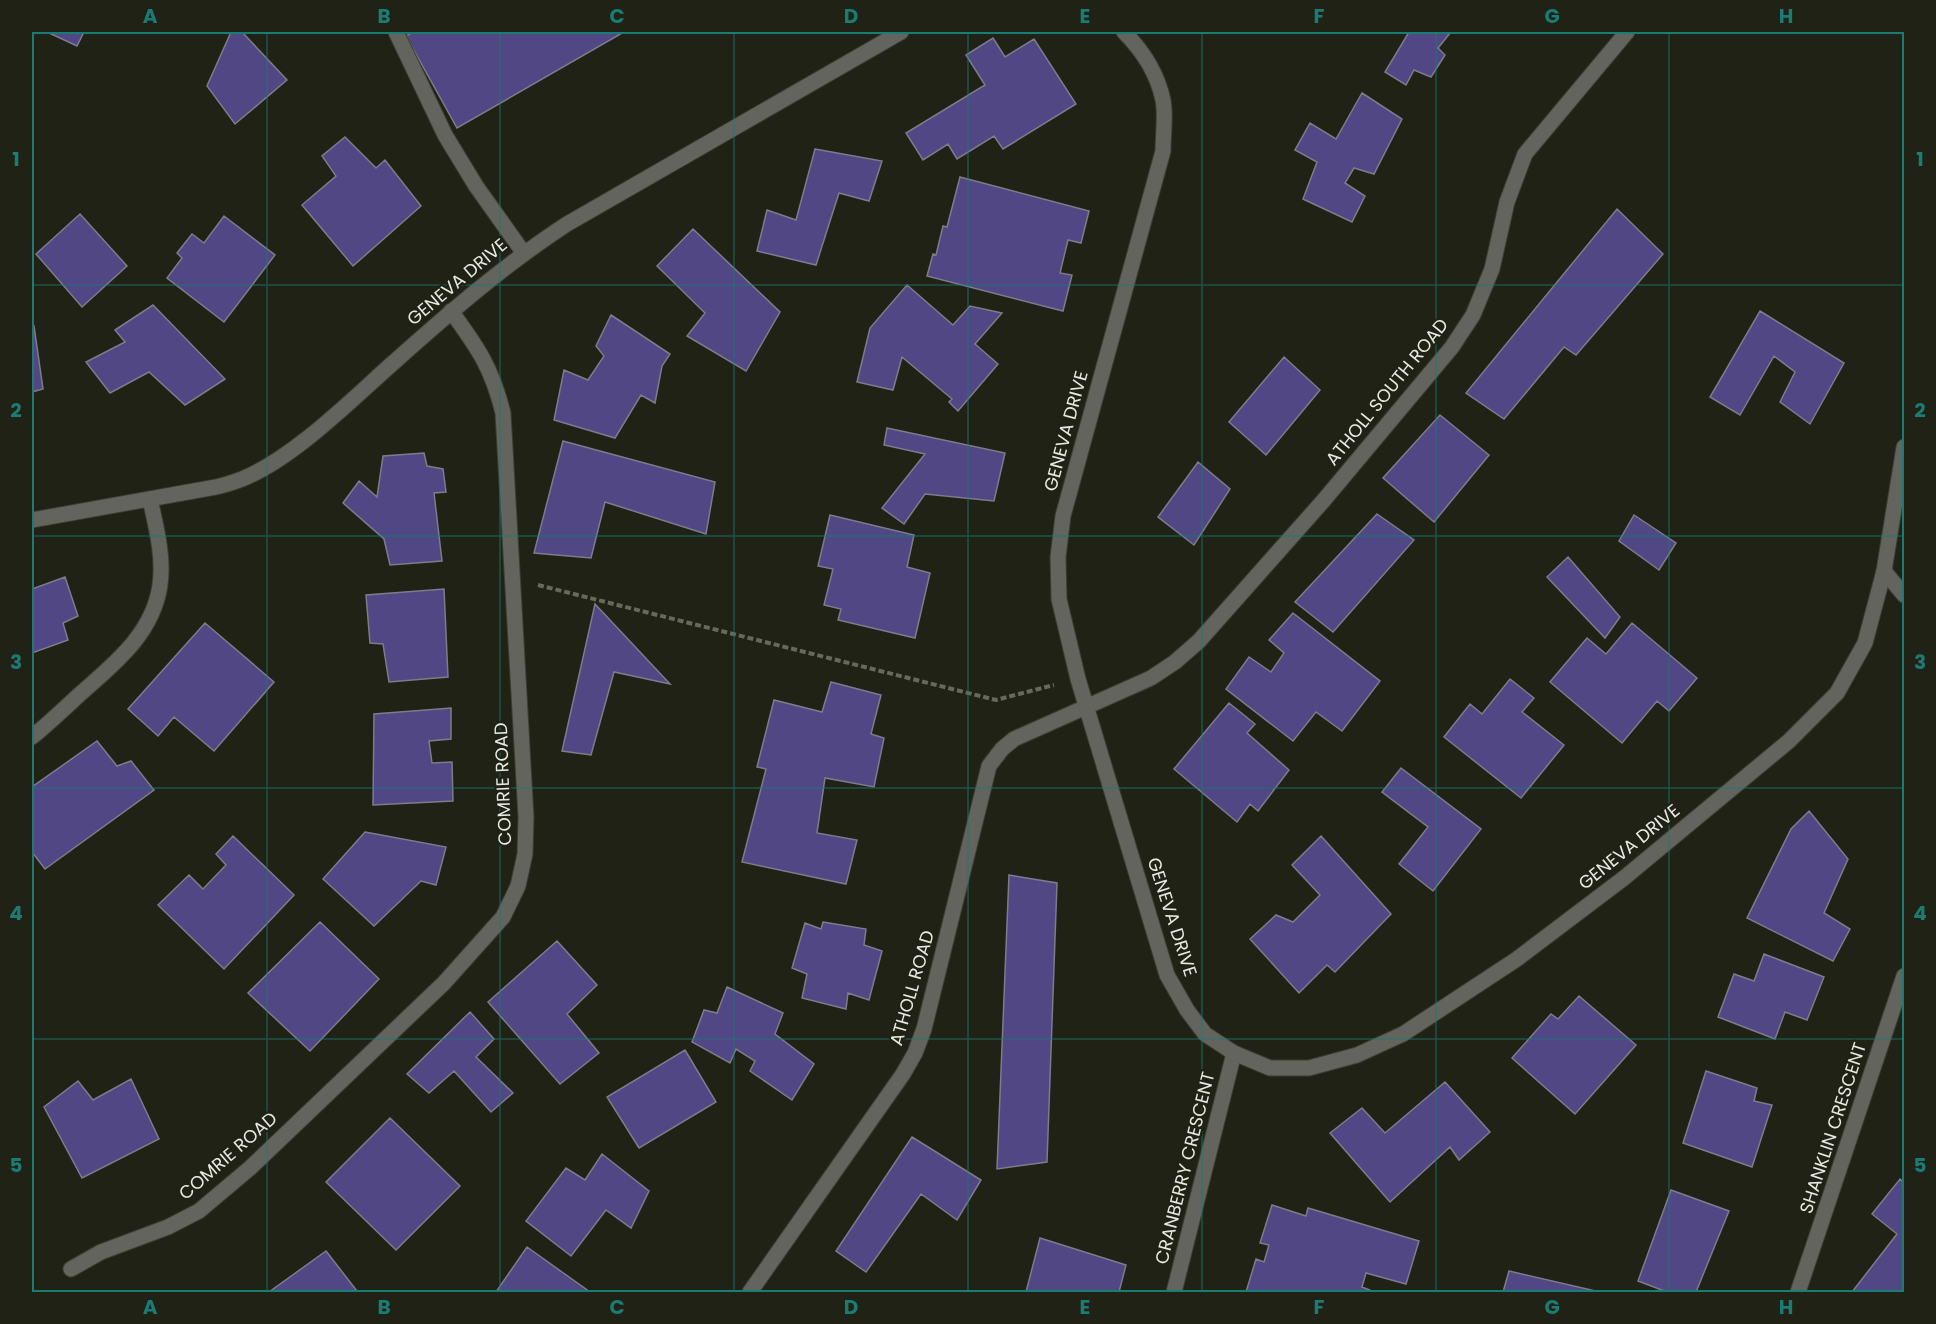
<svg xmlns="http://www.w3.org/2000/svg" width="1936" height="1324" font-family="Poppins,sans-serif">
	<rect width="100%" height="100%" fill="#1f2215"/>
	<!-- building -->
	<path fill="#514785" stroke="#7d7c8b" stroke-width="1.5" d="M47,32H84L77,46Z
		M231,32H242L287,80L235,124L207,86Z
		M413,32H624L457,128L406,36Z
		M1409,32H1451L1438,48L1445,55L1431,77L1414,70L1406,85L1385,72Z
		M993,38L1005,57L1034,39L1076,104L1003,149L994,136L957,159L948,144L923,160L906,133L985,85L966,55Z
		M1362,93L1402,119L1374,174L1354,168L1345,183L1365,196L1352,222L1303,199L1317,162L1295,150L1310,123L1336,139Z
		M345,137L376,168L385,160L421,206L353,266L302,205L336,176L322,156Z
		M815,149L882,161L869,201L839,193L816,265L757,251L767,210L796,220Z
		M960,177L1089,211L1081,243L1068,240L1060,273L1072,275L1063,311L927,276L933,254L936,255L943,226L947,227Z
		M1617,209L1663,254L1576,355L1564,347L1504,419L1466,393Z
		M80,214L127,266L82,307L36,254Z
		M224,216L275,255L224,322L167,278L182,258L177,253L192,234L204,243Z
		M693,229L780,312L746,371L687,336L705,313L657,266Z
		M907,285L953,325L970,306L1002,313L975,344L998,364L958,411L949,402L952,399L902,357L893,390L857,382L870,328Z
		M153,305L225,379L185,405L149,372L110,393L86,362L125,342L115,330Z
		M1760,311L1844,363L1810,424L1780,402L1795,372L1774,356L1740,415L1710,397Z
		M611,315L670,354L662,366L655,403L641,395L615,438L554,420L564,370L588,380L604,356L596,346Z
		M32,326H34L43,389L32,392Z
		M1284,357L1320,390L1266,455L1229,422Z
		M1440,415L1489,455L1434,522L1383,478Z
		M887,428L1005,453L994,501L925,494L904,524L882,508L925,454L884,445Z
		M563,441L715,482L706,534L605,502L591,558L534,553Z
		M424,453L427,466L443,469L446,492L434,493L442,561L390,565L384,539L343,503L359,481L377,497L383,456Z
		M1198,462L1230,489L1194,545L1158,517Z
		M1377,514L1414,540L1333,632L1295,602Z
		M830,515L914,535L907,567L930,573L915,638L838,620L841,609L824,605L833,569L818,566Z
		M1634,515L1676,543L1659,570L1619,541Z
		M1568,557L1620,617L1605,638L1547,577Z
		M65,577L78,616L63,623L68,640L32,653V589Z
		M444,589L448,677L389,682L383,644L370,643L366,595Z
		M595,604L670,684L614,672L591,755L562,751Z
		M1293,613L1380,681L1342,731L1316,712L1293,741L1226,689L1249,657L1271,672L1284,653L1269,640Z
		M205,623L274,682L214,751L174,717L158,736L128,709Z
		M1632,623L1697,678L1669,711L1657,701L1622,743L1550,682L1587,638L1606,654Z
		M1510,679L1534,698L1522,712L1564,745L1521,798L1444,737L1470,704L1482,714Z
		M831,682L881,695L871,734L884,738L874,787L825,778L817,833L857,840L846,884L742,862L766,769L757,767L774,700L822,712Z
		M1229,703L1255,724L1247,733L1289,770L1258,811L1250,804L1237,822L1174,769Z
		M451,708V739L429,741L432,763L452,762L453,801L373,805L374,714Z
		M97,741L117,766L131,761L154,790L45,869L32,852V787Z
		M1401,768L1481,829L1433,891L1399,864L1428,827L1382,792Z
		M1809,811L1848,859L1824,913L1850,929L1833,961L1747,918L1791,829Z
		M365,832L446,847L436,885L421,881L374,926L323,879Z
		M233,836L294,895L224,969L158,905L189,875L203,889L226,865L216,854Z
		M1321,836L1391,914L1335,972L1327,965L1299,993L1250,939L1276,915L1293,922L1320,895L1292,865Z
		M1009,875L1057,883L1047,1162L997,1169Z
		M320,922L379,979L310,1051L248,993Z
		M823,922L866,929L864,945L882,951L869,1000L848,993L846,1009L802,998L807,974L792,968L805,923L821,929Z
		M557,941L597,985L567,1014L599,1053L560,1084L488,1002Z
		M1764,954L1824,977L1807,1020L1785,1012L1775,1039L1718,1017L1734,974L1754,981Z
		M727,987L783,1013L775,1034L814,1064L792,1100L750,1071L755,1061L736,1049L730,1063L692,1042L704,1010L717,1013Z
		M1579,996L1636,1045L1575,1114L1512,1058L1551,1014L1558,1019Z
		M470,1012L494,1039L476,1057L513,1093L491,1112L454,1071L429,1093L407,1074Z
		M685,1050L716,1102L639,1148L607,1097Z
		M1706,1071L1757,1088L1754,1101L1772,1105L1752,1167L1683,1143Z
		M131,1079L159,1139L82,1178L44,1107L78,1081L93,1100Z
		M1445,1082L1490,1132L1459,1160L1450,1147L1390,1202L1330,1133L1362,1108L1385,1133Z
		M390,1118L460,1186L396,1250L326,1182Z
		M912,1137L981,1180L957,1220L921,1194L866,1272L836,1251Z
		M602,1154L649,1191L631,1228L606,1210L571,1256L526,1221L566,1168L585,1180Z
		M1900,1179L1904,1183V1292H1852L1897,1234L1872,1214Z
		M1671,1190L1729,1211L1696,1292H1667L1638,1281Z
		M1272,1205L1306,1216L1308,1208L1419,1241L1406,1284L1366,1273L1362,1287L1372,1291L1371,1292H1246L1256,1259L1264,1262L1269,1245L1260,1243Z
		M1040,1238L1126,1265L1119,1292H1026Z
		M527,1247L590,1292H496Z
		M326,1251L357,1291L355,1292H269Z
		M1509,1271L1596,1291V1292H1503Z"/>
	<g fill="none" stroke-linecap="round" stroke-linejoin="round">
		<!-- service casing -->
		<g stroke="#3b3e32" stroke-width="17">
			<path id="service" d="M396,32L445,135L476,186L523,252"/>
		</g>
		<!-- minor casing -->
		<g stroke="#3b3e32" stroke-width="17">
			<path id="minor" d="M1884,571L1904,595
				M32,737C48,724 64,709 80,694C114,664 153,634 160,585C164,556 156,527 150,499
				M71,1269L101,1252L168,1227L199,1211L250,1168L444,983L503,917L518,886L525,854L526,817L503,413C492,368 478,348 451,311
				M750,1292L903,1074L915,1053L924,1029L989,766L1002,749L1014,739L1151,678L1175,662L1199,641L1324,500L1452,347L1473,315L1492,269L1507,202L1525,154L1627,32
				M1174,1292L1234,1053
				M1798,1292L1904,976"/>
		</g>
		<!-- tertiary casing -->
		<g stroke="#3b3e32" stroke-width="17">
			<path id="tertiary" d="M1124,32C1143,51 1157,72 1163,100C1166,115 1163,135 1163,151L1063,516L1058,557L1059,599L1078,679L1167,975L1187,1010L1205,1034L1234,1053L1270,1068H1309L1357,1055L1403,1034L1517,959L1624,878L1789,741L1837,693L1865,643L1884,571L1904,447
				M32,520L216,487C225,485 234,482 242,479C294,458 351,400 393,363C449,313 504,265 567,224L901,32"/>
		</g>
		<!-- path -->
		<path stroke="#66695d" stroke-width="4" stroke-dasharray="6 3" stroke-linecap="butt" d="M538,585L996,700L1054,685"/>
		<!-- service -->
		<use href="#service" stroke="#62645d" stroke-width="15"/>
		<!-- minor -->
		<use href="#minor" stroke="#62645d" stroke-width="15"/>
		<!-- tertiary -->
		<use href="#tertiary" stroke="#62645d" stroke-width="15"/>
	</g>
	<!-- grid -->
	<path fill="none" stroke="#1a7c74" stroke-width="1.5" stroke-opacity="0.55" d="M267,32V1292M500,32V1292M734,32V1292M968,32V1292M1202,32V1292M1436,32V1292M1669,32V1292M32,285H1904M32,536H1904M32,788H1904M32,1039H1904"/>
	<g text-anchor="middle" stroke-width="4.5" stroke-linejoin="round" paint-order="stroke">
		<!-- street labels -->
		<g font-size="18" fill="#e8eae1" stroke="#1f2215">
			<text transform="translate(457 282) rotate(-40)" y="6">GENEVA DRIVE</text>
			<text transform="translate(1387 392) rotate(-51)" y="6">ATHOLL SOUTH ROAD</text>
			<text transform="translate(1066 431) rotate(-75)" y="6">GENEVA DRIVE</text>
			<text transform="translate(503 784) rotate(-92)" y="6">COMRIE ROAD</text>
			<text transform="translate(1629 847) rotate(-39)" y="6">GENEVA DRIVE</text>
			<text transform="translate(1172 917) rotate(72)" y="6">GENEVA DRIVE</text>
			<text transform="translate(912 988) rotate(-74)" y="6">ATHOLL ROAD</text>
			<text transform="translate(1833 1128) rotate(-72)" y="6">SHANKLIN CRESCENT</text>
			<text transform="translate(228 1156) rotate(-41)" y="6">COMRIE ROAD</text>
			<text transform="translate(1185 1168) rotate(-76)" y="6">CRANBERRY CRESCENT</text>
		</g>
	</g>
	<!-- border -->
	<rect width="1936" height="1324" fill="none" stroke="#1f2215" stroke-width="66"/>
	<rect x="33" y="33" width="1870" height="1258" fill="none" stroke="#1a7c74" stroke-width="2"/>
	<g font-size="20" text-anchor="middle" font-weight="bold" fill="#1a7c74">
		<text x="150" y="23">A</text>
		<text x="384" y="23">B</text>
		<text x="617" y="23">C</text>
		<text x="851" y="23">D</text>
		<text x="1085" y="23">E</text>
		<text x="1319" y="23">F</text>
		<text x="1552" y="23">G</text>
		<text x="1786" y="23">H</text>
		<text x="16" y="166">1</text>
		<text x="1920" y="166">1</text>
		<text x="16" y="417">2</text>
		<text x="1920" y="417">2</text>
		<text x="16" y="669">3</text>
		<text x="1920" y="669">3</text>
		<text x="16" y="920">4</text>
		<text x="1920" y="920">4</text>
		<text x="16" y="1172">5</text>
		<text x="1920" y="1172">5</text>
		<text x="150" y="1314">A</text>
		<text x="384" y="1314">B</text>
		<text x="617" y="1314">C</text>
		<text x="851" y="1314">D</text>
		<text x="1085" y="1314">E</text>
		<text x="1319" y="1314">F</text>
		<text x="1552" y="1314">G</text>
		<text x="1786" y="1314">H</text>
	</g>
</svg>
